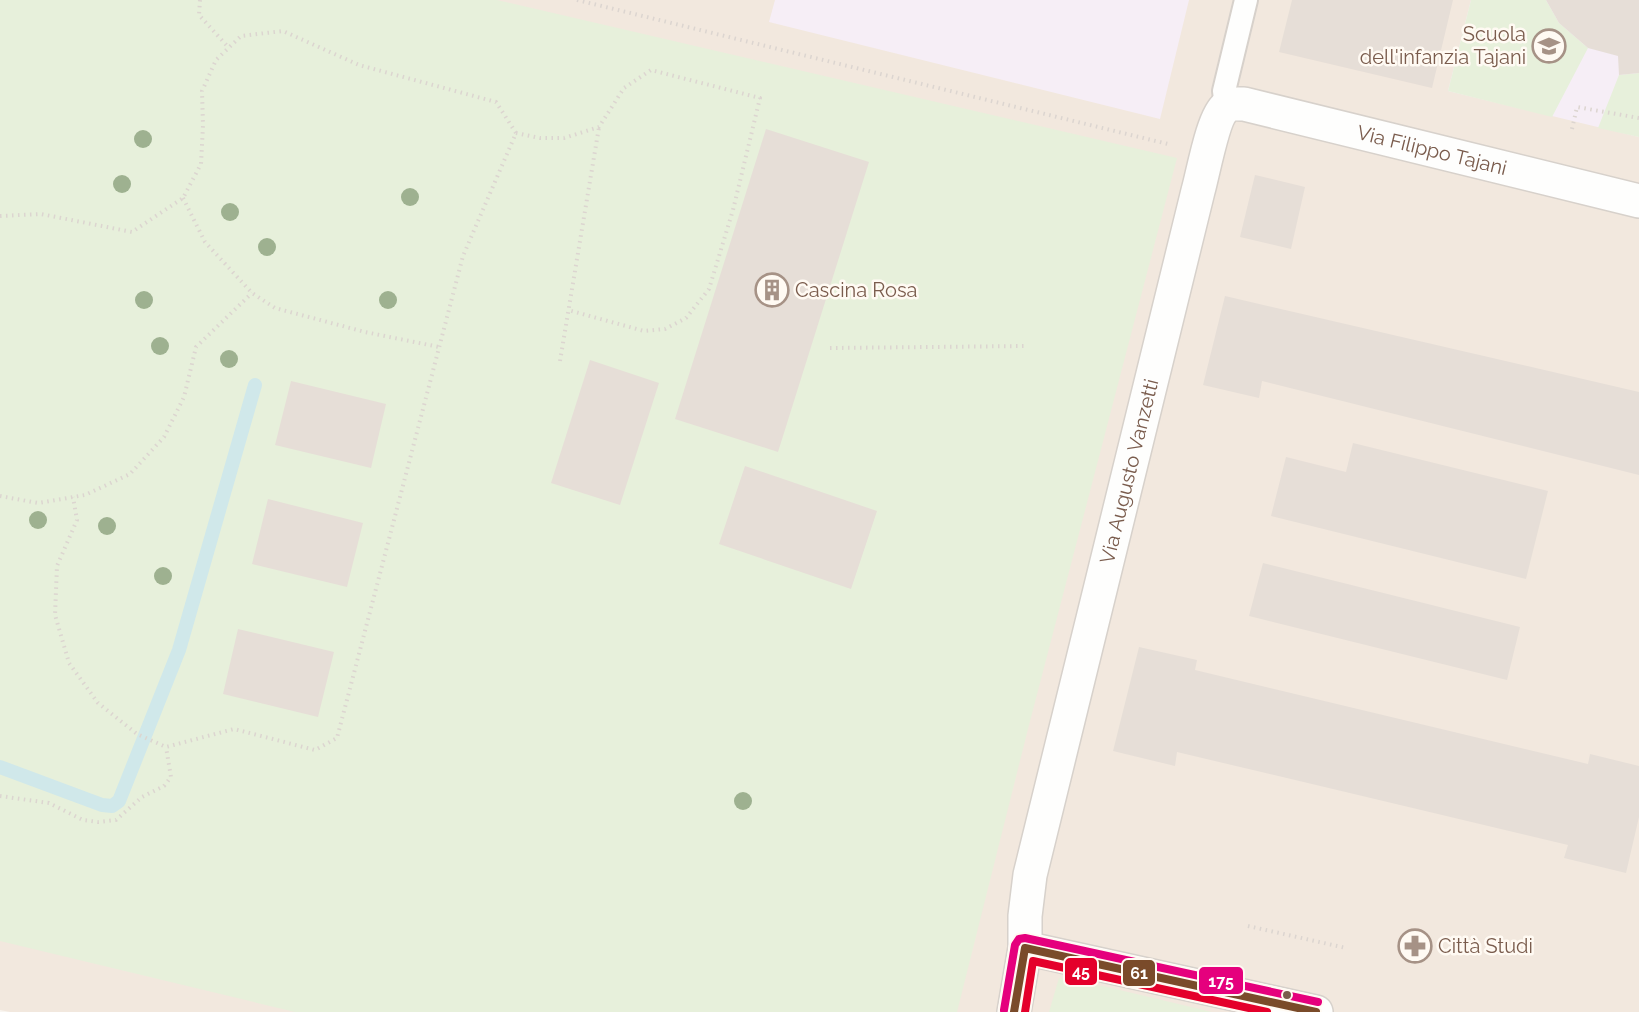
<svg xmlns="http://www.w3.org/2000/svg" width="1639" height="1012" font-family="Raleway,sans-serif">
	<rect width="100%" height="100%" fill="#f9f5f0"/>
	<!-- residential -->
	<path fill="#f2e8de" d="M0,0H1639V1012H10L0,1010Z"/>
	<!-- education -->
	<path fill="#f6eef6" d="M775,0H1189L1160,119L769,22Z
		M1471,0H1639V137L1448,91Z"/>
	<!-- green -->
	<path fill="#e7f0db" d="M0,0H497L1177,158L1029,725L957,1012H295L0,941Z
		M1471,0H1546L1559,23L1588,48L1552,117L1448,91Z
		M1639,73V137L1598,128L1619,75Z
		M1059,978L1107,987L1212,1012H1049Z"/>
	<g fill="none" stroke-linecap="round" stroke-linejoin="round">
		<!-- stream -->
		<path stroke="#d0e8ea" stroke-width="14" d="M0,767L102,805L112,806L119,801L179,650L255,385"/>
	</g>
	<!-- building -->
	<path fill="#e6ded7" d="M1292,0H1453L1432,88L1279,52Z
		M1546,0H1639V73L1619,75L1618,56L1588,48L1559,23Z
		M766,129L869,162L778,452L675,419Z
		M1255,175L1305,187L1291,249L1240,237Z
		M1225,296L1639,392V475L1262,381L1259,398L1203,385Z
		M590,360L659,383L620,505L551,483Z
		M291,381L386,404L371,468L275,445Z
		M1353,443L1548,491L1526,579L1271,516L1286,457L1346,472Z
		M745,466L877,511L851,589L719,544Z
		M268,499L363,523L347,587L252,564Z
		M1263,563L1520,627L1507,680L1249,616Z
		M238,629L334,652L318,717L223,694Z
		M1139,647L1197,660L1195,670L1588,764L1590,754L1639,766V817L1626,873L1564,858L1568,845L1177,752L1175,766L1113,751Z"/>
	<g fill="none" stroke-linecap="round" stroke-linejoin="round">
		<!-- lane casing -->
		<g stroke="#d7d1cb" stroke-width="26">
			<path id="lane" d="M1226,107L1224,91L1246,0"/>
		</g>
		<!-- street casing -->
		<g stroke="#d7d1cb" stroke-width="36">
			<g id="street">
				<path d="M1025,948L1316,1012"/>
				<path id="s1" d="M1014,1012L1025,948V916L1030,875L1198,191C1203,174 1213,116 1226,107C1232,103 1238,104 1244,104L1639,201"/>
			</g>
		</g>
		<!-- path -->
		<path stroke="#dcd5d0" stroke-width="4" stroke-dasharray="1.5 4.5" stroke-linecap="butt" d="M200,0L199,15L229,48
			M577,0L1168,144
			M1572,129L1577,107L1639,118
			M516,133L540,138H564L599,127L624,88L651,70L760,98L733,210L709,289L686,318L665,329L644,331L568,310
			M183,198L205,242L252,293L275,308L365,332L439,347
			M0,216L41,214L132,232L183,198L201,164L203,125L202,91L216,60L241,36L283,31L359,65L496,102L516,133L463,256L337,738L315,750L234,729L166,747L137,734L98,703L69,663L55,615L57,566L77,520L73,497
			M830,348L1028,346
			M560,361L599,127
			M0,496L38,503L85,495L130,474L164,437L184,397L196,347L252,293
			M0,796L49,803L83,820L98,822L116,820L142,797L164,786L171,777L166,747
			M1248,926L1346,948"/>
		<!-- lane -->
		<use href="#lane" stroke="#fefefd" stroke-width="22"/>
		<!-- street -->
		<use href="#street" stroke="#fefefd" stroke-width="33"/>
		<!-- bus-1 casing -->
		<g stroke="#fffaf3" stroke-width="12">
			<path id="bus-1" d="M1014,1012L1025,948L1316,1012"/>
		</g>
		<!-- bus-2 casing -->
		<g stroke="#fffaf3" stroke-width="12">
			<path id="bus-2" d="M1025,1012L1033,961L1267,1012"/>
		</g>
		<!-- bus-3 casing -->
		<g stroke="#fffaf3" stroke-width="12">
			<path id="bus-3" d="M1004,1010L1015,945L1019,939L1025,938L1318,1002"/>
		</g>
		<!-- bus-1 -->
		<use href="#bus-1" stroke="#7a4b2a" stroke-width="8"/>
		<!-- bus-2 -->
		<use href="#bus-2" stroke="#e4002b" stroke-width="8"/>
		<!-- bus-3 -->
		<use href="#bus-3" stroke="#e5007d" stroke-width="8"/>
	</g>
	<!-- trees -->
	<g fill="#9eb190">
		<circle cx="143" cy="139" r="9"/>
		<circle cx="122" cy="184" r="9"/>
		<circle cx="410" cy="197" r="9"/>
		<circle cx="230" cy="212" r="9"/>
		<circle cx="267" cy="247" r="9"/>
		<circle cx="144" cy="300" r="9"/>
		<circle cx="388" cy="300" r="9"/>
		<circle cx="160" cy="346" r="9"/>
		<circle cx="229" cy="359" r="9"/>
		<circle cx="38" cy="520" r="9"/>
		<circle cx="107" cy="526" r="9"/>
		<circle cx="163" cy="576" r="9"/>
		<circle cx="743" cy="801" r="9"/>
	</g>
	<!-- icons -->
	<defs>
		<g id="school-ring" transform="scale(1.725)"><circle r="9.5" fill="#fffaf3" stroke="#a69286" stroke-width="1.5"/><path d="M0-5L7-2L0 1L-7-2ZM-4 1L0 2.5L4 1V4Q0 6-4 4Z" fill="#a69286"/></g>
		<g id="building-ring" transform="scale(1.725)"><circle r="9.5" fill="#fffaf3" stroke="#a69286" stroke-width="1.5"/><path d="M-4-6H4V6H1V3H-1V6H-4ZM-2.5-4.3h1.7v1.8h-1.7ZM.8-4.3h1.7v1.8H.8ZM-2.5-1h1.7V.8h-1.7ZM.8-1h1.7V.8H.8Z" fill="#a69286"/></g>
		<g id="pharmacy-ring" transform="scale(1.725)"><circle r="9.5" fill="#fffaf3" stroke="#a69286" stroke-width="1.5"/><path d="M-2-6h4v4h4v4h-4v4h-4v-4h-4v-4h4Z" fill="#a69286"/></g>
	</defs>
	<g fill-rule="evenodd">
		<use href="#school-ring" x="1549" y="46"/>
		<use href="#building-ring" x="772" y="290"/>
		<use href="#pharmacy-ring" x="1415" y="946"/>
	</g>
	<!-- markers -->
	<circle fill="#7a5c4d" stroke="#fffaf3" stroke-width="2" cx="1287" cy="995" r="5"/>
	<g text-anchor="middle" stroke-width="5" stroke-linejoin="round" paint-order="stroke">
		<!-- poi labels -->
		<g font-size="20" fill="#7a5c4d" stroke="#fffaf3" text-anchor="start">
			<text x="1526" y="41" text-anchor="end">Scuola<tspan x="1526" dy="23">dell'infanzia Tajani</tspan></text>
			<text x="795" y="297">Cascina Rosa</text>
			<text x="1438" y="953">Città Studi</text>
		</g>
		<!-- street labels -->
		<g font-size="20" fill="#7a5c4d" stroke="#fffaf3">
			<text dy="7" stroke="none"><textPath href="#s1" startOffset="1144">Via Filippo Tajani</textPath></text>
			<text dy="7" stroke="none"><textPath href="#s1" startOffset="554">Via Augusto Vanzetti</textPath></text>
		</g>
	</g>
	<g stroke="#fffaf3" stroke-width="2">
		<rect x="1064" y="957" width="34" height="29" rx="6" fill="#e4002b"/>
		<rect x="1122" y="959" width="34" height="28" rx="6" fill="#7a4b2a"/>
		<rect x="1198" y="966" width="46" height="29" rx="6" fill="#e5007d"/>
	</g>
	<g font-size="16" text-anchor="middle" font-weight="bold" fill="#fff">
		<text x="1081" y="977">45</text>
		<text x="1139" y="979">61</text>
		<text x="1221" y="987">175</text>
	</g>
</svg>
